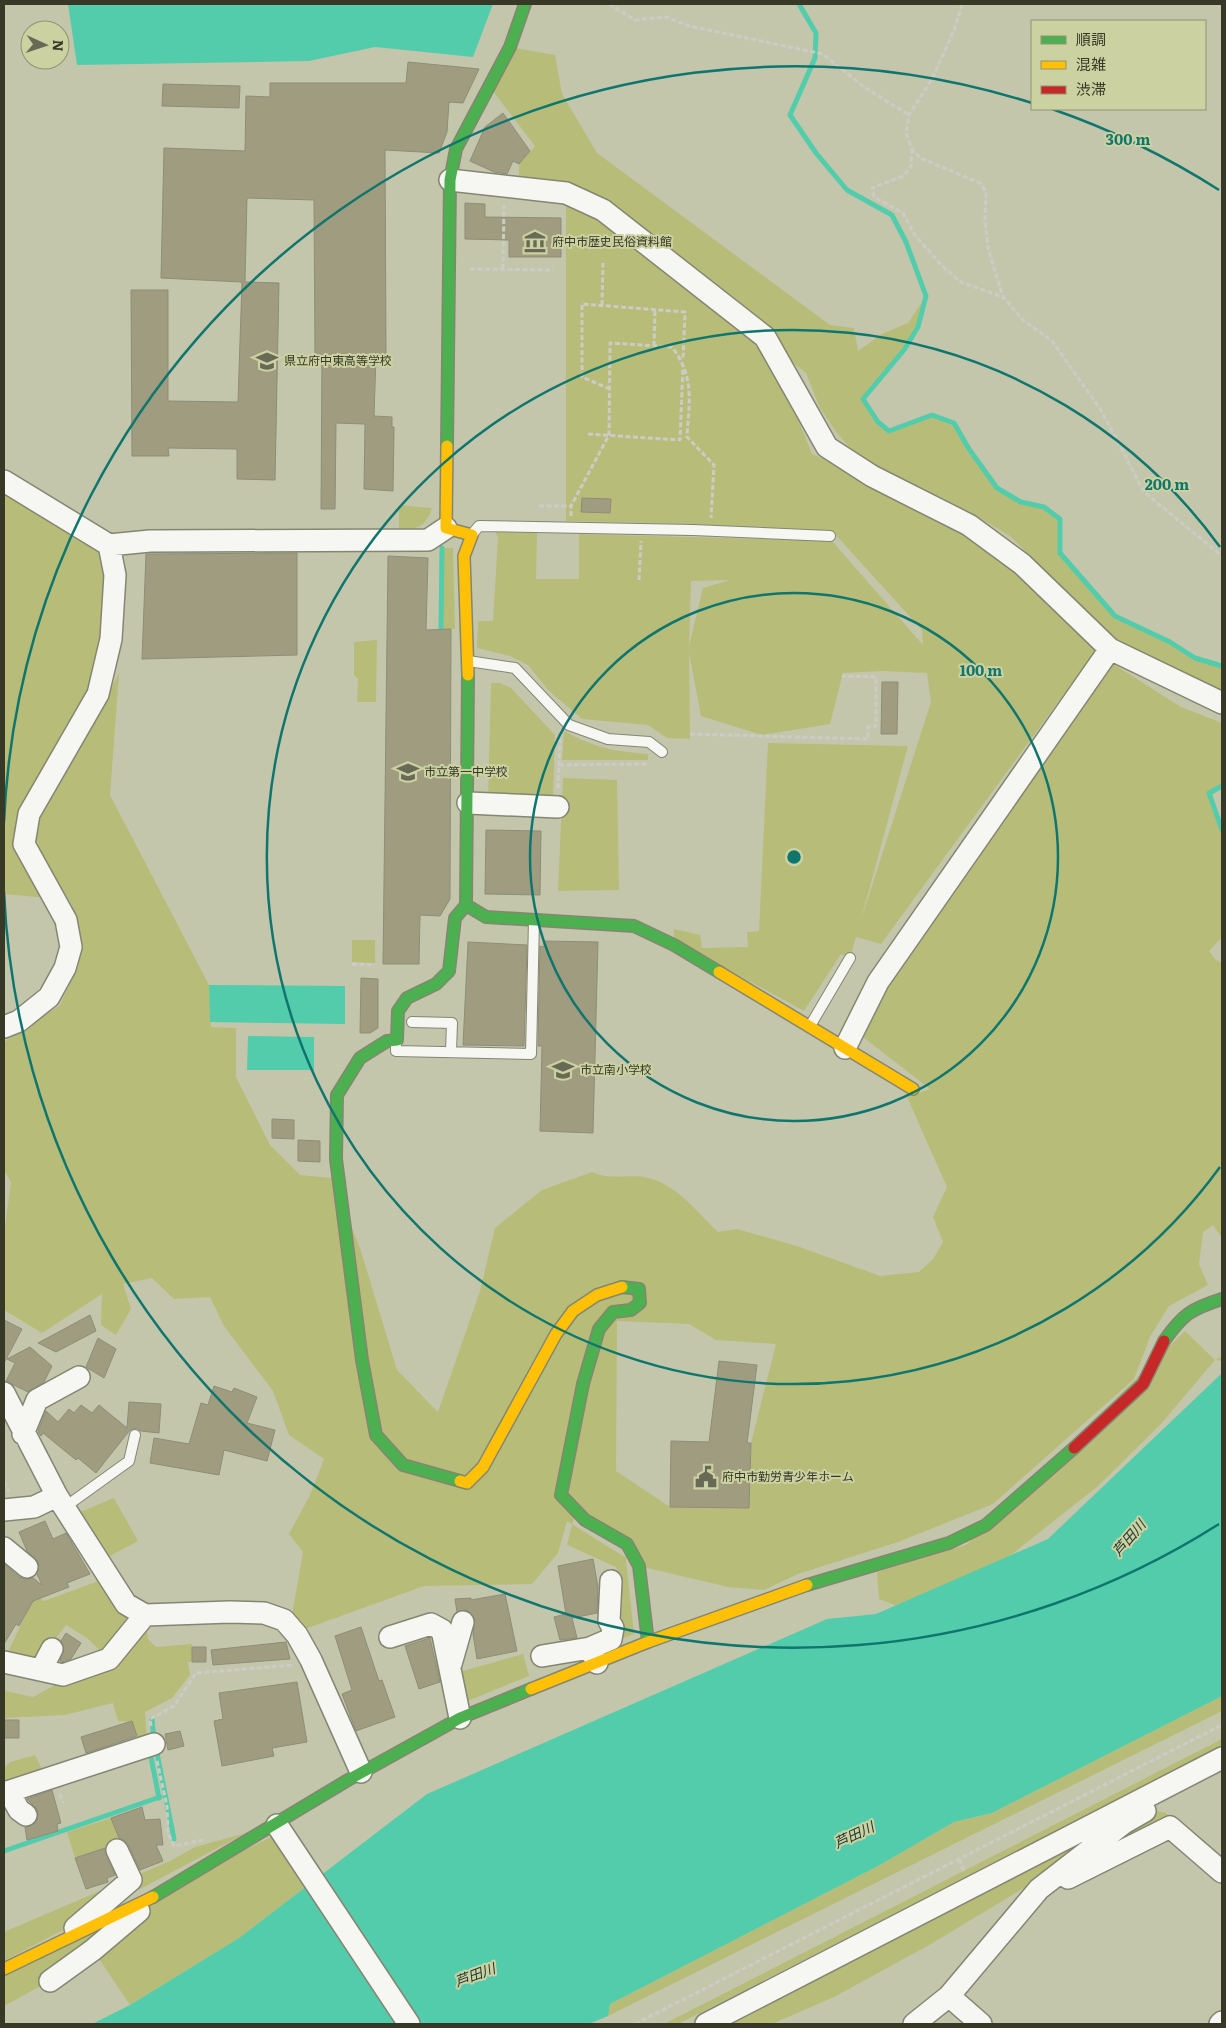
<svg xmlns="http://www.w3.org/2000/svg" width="1226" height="2028" font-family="Literata,'Noto Sans JP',serif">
	<rect width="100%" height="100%" fill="#c4c6ac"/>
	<!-- green -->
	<path fill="#b7bd78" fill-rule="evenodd" d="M510,47L555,55L562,94L597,153L830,325L854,328L858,351L882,334L908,323L926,296L918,327L904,350L863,399L878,422L889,431L932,415L954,423L969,450L997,488L1021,502L1044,507L1060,519V553L1114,616L1170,642L1195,658L1222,666V699L1123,647L1010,536L970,512L855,454L837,433L820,408L806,373L767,342L812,454L972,527L1102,642L881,944L856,937L850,958L841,954L804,1011L674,940V929L700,935L702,948L748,947L747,932L759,931L768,743L908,746L861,920L931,702L927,673L881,671L843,673L830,724L762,735L701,716L689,653L690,739L667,738L648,725L582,719L548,690L528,665L510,656L477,648L478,621H493L498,537L495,532L537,533L536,579H579V534L832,541L923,645L922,630L834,533L693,524L566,521V193L519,188V164L535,146L489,86ZM730,580L703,588L689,646L691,581Z
		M4,489L85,531L102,558L108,579L104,637L94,689L20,814L48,898L4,894Z
		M399,505L432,508C426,527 417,530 399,528Z
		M442,548H453L455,629H441Z
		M377,640L376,702H357L358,679L354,675V642Z
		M1107,660L1181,707L1222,723V786L1211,797L1222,829V937L1209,951L1215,959L1222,963V1238L1213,1225L1203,1232L1199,1264L1208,1285L1169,1306L1150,1337L1134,1379L993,1504L898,1542L798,1574L764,1590L728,1587L639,1566L567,1521L558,1553L532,1584L424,1586L305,1629L292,1615L303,1552L289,1534L310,1495L324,1459L289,1435L273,1391L224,1326L210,1297L174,1299L152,1278L123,1284L131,1309L116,1335L101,1325L102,1294L42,1333L4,1310V1234L11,1182L4,1170V1042L60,1005L77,969L81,935L71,903L42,857L37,840L39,818L119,674L110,795L209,985L211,1027L236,1028V1077L270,1145L300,1175L332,1178L360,1248L397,1370L438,1412L480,1291L495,1228L542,1190L592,1172C611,1181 630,1173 649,1178C678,1186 697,1212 718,1232L737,1229L797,1246L880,1276L919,1272L933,1259L943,1242L933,1217L947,1187L907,1097L930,1089L854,1030ZM617,1321L689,1324L716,1340L776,1344L751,1443L749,1508L670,1507L616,1471Z
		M491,683H500L511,688L555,735L553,798H488Z
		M564,731C596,748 612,751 648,754V760H562Z
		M563,778L617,780L619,890L558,891Z
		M352,940H375V963L352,962Z
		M1185,1331L1215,1360L1222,1357V1361L1215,1360L1161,1424L1098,1486L1011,1555L900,1607L879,1599L877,1572L966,1545Z
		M114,1498L138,1541L106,1558L78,1513Z
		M574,1518L625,1551L634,1634L619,1640L615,1611L620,1575L616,1567L567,1545Z
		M101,1580L130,1615L133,1625L104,1655L87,1638L66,1625L49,1648L40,1666L6,1656L28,1610L27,1589L44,1601Z
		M146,1624L148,1639L156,1647L192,1644V1662H188L190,1675L172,1698L145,1712L147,1742L139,1744L132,1722L118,1721L113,1703L65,1715L4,1718V1688L6,1691L33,1697L66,1679Z
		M523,1654L529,1676L465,1702L459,1672Z
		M1222,1696V1711L608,2016L610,2004L878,1866L954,1822L992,1813Z
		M1222,1739V1750L1039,1840L678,2024H664Z
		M35,1755L41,1767L38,1774L4,1788V1768L10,1762Z
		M1138,1806L1166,1813L1171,1821L1022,1889L931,1944L834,1997L772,2024H720Z
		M111,1818L121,1843L75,1858L67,1832Z
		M246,1833L4,1961V1932L170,1861L195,1847Z
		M275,1835L313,1881L239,1938L130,2005L93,1950L50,1981L4,2006V1969Z"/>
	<!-- water -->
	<path fill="#53ccab" d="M68,4H493L473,57L375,47L309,61L77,65Z
		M209,985L345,986V1024L210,1022Z
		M248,1036L314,1037V1070H247Z
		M1222,1373V1696L992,1813L954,1822L878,1866L610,2004L608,2016L589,2024H92L130,2005L239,1938L427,1794L827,1619L876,1614L1048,1539Z"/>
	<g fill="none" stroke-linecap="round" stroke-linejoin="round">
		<!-- stream -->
		<path stroke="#53ccab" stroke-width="5" d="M799,4L816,33L815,58L790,115L816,153L847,190L892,215L906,242L926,296L918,327L904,350L863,399L878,422L889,431L932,415L954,423L969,449L997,488L1021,502L1044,507L1060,519V553L1115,616L1170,642L1195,658L1222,666
			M441,629L442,548
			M1222,786L1209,793L1222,830
			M152,1719L154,1740
			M156,1748L174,1839
			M150,1752L159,1798
			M4,1851L160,1797"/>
	</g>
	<!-- building -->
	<path fill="#a09c7f" stroke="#8e8d79" d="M408,62L479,69L463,103L449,102L447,132L439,153L385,150L386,355H376L374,416L392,417V427H394L393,491L364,489L365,424L336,423L335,509H321L322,355H315L314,200L247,198L245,282L279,283L275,480L237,479V449L168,448L169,456H132L131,290H168V401L238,402L242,282L161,278L164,148L245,151L246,96L270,97V83H406Z
		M163,84L240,86L239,108L162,106Z
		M503,113L530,151L519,164L513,161L507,174L494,172L470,161L485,127Z
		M465,203L485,204V217L561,218V257H509V240L465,239Z
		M582,498L611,499L610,513L581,512Z
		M297,553V655L142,659L146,554Z
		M388,556L428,558L426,630L451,629L450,899L440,916L420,915L419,964H383Z
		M882,682H898L897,734H881Z
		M486,830L541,831L540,895L485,894Z
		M544,941L598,942L593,1133L540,1131L542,1046H538L540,946L544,947Z
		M468,942L527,945L524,1046L463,1045Z
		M361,978L378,979V1028L370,1033H360Z
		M272,1119L294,1120V1139L272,1138Z
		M298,1140L320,1141V1162L298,1161Z
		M90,1315L96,1331L56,1352L38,1343Z
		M4,1320L22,1329L4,1363Z
		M98,1338L116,1349L104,1378L86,1367Z
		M30,1347L52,1366L44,1382L28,1392L6,1381L15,1363L7,1359Z
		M719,1361L757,1365L747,1443H751L749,1508L670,1507L671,1441L709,1442Z
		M214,1386L232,1392L234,1388L257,1397L247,1423L275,1430L267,1461L224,1450L219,1475L150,1463L154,1438L189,1444L201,1403L208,1405Z
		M129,1402L161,1404L159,1433L141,1431L136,1428L130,1430L96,1473L78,1458L76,1460L43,1433L41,1436L38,1431L46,1411L58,1422L69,1409L74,1413L81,1405L92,1413L99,1405L127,1428Z
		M45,1521L53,1539L66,1533L90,1574L67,1583L69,1587L33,1601L19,1626L16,1624L4,1644V1564L19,1577L25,1579L33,1578L42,1585L37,1574L38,1562L27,1551L19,1532Z
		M593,1559L598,1587L597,1613L572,1618L577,1638L560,1640L554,1617L566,1614L558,1566Z
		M505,1594L517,1651L477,1659L473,1634L475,1619L467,1610L457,1612L455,1599L471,1598V1600Z
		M361,1627L379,1681L382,1680L395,1717L356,1731L342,1694L352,1690L335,1636Z
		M66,1633L81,1643L71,1659L62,1662L60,1661L64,1648L61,1641Z
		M430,1638L440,1682L419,1689L405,1646Z
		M286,1642L290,1659L213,1665L211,1650Z
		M192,1647H206V1662H192Z
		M297,1682L307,1742L272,1748L274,1756L222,1766L214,1721L223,1719L219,1693Z
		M4,1720H19V1738H4Z
		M132,1721L137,1736L86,1753L81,1737Z
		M180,1731L184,1746L168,1750L165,1734Z
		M52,1790L61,1823L57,1824L58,1831L27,1840L25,1827L36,1823L38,1816L37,1809L27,1799Z
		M142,1807L145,1820L160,1819L163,1845H156L163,1861L140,1870L128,1844L119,1838L111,1818Z
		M105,1848L115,1875L107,1878L108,1882L86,1889L75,1858Z"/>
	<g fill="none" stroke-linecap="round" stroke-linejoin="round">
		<!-- lane casing -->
		<g stroke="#848672" stroke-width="12">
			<path id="lane" d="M474,532L479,526L693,530L830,536
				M468,661L515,668L569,725L608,739L649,742L662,752
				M412,1022L452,1023L451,1051
				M810,1026L850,958
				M396,1046V1051L531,1054L534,920
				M65,1507L129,1461L135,1435"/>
		</g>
		<!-- street casing -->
		<g stroke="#848672" stroke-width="24">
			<path id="street" d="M450,180L566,193L603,210L765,337L827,447L872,476L969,525L1022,564L1110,649L1222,703
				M4,481L109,545L150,541L428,540L446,528
				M468,803L558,807
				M4,1027L19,1021L49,997L65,968L71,947L66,920L24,844L29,814L98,694L111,639L115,575L109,545
				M845,1048L878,982L1110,649
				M4,1393L57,1496L126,1604L145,1615L230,1612L264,1613L284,1620L297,1635L311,1660L361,1772
				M23,1434L37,1400L79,1377
				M4,1510L34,1507L57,1496
				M4,1548L27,1567
				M390,1637L431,1624L442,1630L460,1718
				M542,1656L590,1648
				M4,1662L63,1675L109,1659L145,1615
				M597,1663L590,1648L611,1639L613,1628L609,1621L611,1581
				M451,1664L463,1622
				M41,1670L52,1649
				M9,1792L19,1810L26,1815
				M4,1793L154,1744
				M277,1825L409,2024
				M1068,1878L1170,1827L1222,1872
				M75,1928L131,1880L117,1850
				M50,1981L93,1950L139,1911
				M949,1996L981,2024
				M706,2024L1222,1758
				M914,2024L949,1996L1039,1889L1124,1823L1145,1811
				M1220,2024L1222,2022"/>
		</g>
		<!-- fast casing -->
		<g stroke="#848672" stroke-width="14">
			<path id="fast" d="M447,446L450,180L456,149L510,47L525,4
				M468,675L466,905L486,917L634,926L674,945L719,972
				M622,1287L639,1289L640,1303L631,1310L613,1312L599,1329L583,1384L561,1495L585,1520L627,1544L639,1566L648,1642
				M1164,1341C1183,1314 1191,1309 1222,1299
				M460,1481L403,1465L376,1435L362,1360L336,1159L337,1095L360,1058L387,1041L397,1040L398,1011L407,998L436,984L449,971L455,918L466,905
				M807,1585L949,1543L986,1525L1074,1448
				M153,1897L348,1780L460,1718L531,1689"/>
		</g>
		<!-- slow casing -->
		<g stroke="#848672" stroke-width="14">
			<path id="slow" d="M447,446L446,528L472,535L464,556L468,675
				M719,972L913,1089
				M460,1481L467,1483L483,1467L556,1334L573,1311L597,1295L622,1287
				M531,1689L648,1642L807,1585
				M4,1969L153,1897"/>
		</g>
		<!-- jam casing -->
		<g stroke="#848672" stroke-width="14">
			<path id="jam" d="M1074,1448L1143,1384L1164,1341"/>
		</g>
		<!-- path -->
		<path stroke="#ccccc5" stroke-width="3" stroke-dasharray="5 2.5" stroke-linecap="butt" d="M609,4L635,20L666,17L689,26L823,54L864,87L909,115
			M962,4L955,28L932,79L909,115L906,133L912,149L920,158L980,183L986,192L985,219L988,248L1003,297L1023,320L1052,341L1101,410L1144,492L1222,556
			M912,149L911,167L903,176L872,188L874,197L903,213L914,234L942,266L961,282L1003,297
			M470,269L553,270
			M503,269L504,205
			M602,305L603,263
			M654,346L655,310
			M610,389L582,377V304L685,312L683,359
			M588,434L680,440L683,366
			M539,506H571
			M571,516V506L609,435L610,343L672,347C695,377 689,402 687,437L714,465L711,518
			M639,580L641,541
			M690,734L868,739V727L876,726V677L842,676
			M559,765L648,764
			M558,788L560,734
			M352,964L375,965
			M4,1482L9,1492
			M151,1726L150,1719L174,1706L196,1673L294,1665
			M157,1761L167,1806L168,1833L174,1846L203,1840
			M60,1794L63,1803
			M959,1859L964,1871
			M635,2024L1222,1725"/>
		<!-- lane -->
		<use href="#lane" stroke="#f6f6f3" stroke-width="10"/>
		<!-- street -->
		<use href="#street" stroke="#f6f6f3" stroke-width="21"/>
		<!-- fast -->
		<use href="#fast" stroke="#4caf50" stroke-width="11"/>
		<!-- slow -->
		<use href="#slow" stroke="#ffc107" stroke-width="11"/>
		<!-- jam -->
		<use href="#jam" stroke="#c62828" stroke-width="11"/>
	</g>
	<!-- distance rings -->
	<g fill="none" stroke="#0f766e" stroke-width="2.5">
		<circle cx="794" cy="857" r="264"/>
		<path d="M1220 1167A527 527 0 1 1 1220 547"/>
		<path d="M1219 1524A791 791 0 0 1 4 892M4 822A791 791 0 0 1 1032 103M1052 109A791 791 0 0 1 1219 190"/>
	</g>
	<!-- icons -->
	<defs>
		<g id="museum-bare" transform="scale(1.725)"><path d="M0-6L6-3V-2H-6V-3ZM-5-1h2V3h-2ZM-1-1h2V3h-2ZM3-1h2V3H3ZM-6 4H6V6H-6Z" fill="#686a55" stroke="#ccd1a2" stroke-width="2.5" paint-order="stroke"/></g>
		<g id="school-bare" transform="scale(1.725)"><path d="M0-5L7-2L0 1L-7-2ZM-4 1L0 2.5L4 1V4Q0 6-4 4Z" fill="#686a55" stroke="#ccd1a2" stroke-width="2.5" paint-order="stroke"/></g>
		<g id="civic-bare" transform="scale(1.725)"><path d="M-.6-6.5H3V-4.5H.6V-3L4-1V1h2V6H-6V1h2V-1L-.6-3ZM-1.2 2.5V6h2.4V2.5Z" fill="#686a55" stroke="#ccd1a2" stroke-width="2.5" paint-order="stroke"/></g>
	</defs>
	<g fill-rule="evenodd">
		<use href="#museum-bare" x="535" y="242"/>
		<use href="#school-bare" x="267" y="361"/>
		<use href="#school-bare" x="408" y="772"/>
		<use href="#school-bare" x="563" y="1070"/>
		<use href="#civic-bare" x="706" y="1477"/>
	</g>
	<g text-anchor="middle" stroke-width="4" stroke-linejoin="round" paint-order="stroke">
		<!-- poi labels -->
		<g font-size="12" fill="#373926" stroke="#ccd1a2" text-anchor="start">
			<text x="552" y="246">府中市歴史民俗資料館</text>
			<text x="284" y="365">県立府中東高等学校</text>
			<text x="424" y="776">市立第一中学校</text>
			<text x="580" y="1074">市立南小学校</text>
			<text x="722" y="1481">府中市勤労青少年ホーム</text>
		</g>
		<!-- water labels -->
		<g font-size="14" font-style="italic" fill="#213a33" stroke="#ccd1a2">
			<text transform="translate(1129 1538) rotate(-49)" y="5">芦田川</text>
			<text transform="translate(854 1835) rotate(-25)" y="5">芦田川</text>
			<text transform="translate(475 1975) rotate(-20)" y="5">芦田川</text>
		</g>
	</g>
	<circle cx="794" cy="857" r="8" fill="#0f766e" stroke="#ccd1a2" stroke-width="2.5"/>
	<g font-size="15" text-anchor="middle" font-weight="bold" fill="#0f766e" stroke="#ccd1a2" stroke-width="4" stroke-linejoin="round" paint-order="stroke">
		<text x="1128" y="145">300 m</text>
		<text x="1167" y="490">200 m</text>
		<text x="981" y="676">100 m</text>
	</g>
	<!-- border -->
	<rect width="1226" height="2028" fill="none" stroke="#373926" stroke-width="10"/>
	<!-- legend -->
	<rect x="1031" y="20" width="175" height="90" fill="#ccd1a2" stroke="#909470"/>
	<rect x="1041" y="36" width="25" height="8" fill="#4caf50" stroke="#909470"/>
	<text x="1076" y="45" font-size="15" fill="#373926">順調</text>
	<rect x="1041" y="61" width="25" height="8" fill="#ffc107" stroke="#909470"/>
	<text x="1076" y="70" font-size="15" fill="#373926">混雑</text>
	<rect x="1041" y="86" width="25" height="8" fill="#c62828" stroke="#909470"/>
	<text x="1076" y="95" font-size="15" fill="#373926">渋滞</text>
	<!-- north arrow -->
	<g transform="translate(45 45) rotate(93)"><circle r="24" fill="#ccd1a2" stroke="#909470"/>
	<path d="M0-4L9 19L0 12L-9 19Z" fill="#686a55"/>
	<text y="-8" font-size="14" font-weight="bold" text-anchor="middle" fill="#373926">N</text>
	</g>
</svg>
